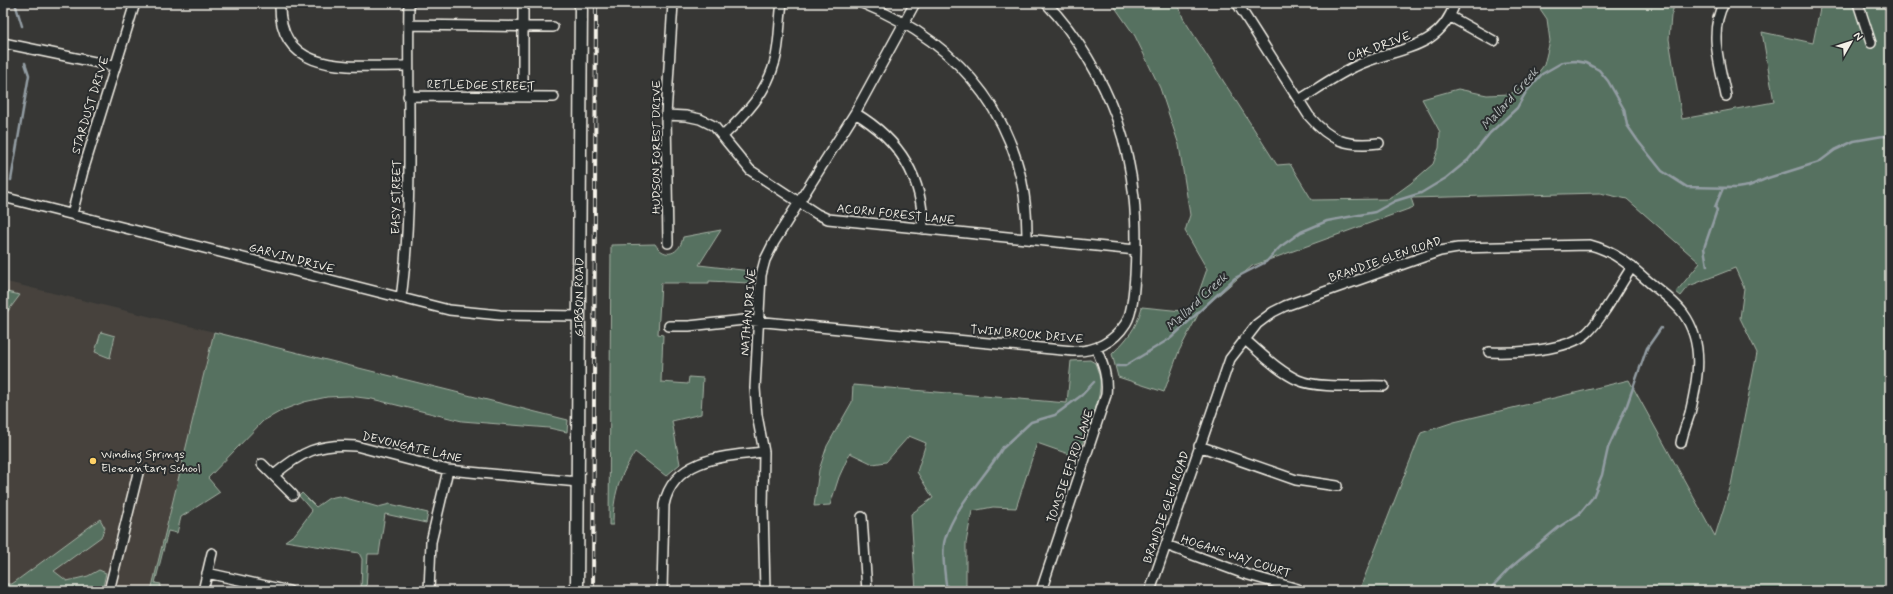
<svg xmlns="http://www.w3.org/2000/svg" width="1893" height="594" font-family="Mynerve,sans-serif">
	<rect width="100%" height="100%" fill="#373735"/>
	<filter id="ink" filterUnits="userSpaceOnUse"><feTurbulence type="fractalNoise" baseFrequency=".025" numOctaves="2"/><feDisplacementMap in="SourceGraphic" scale="8" xChannelSelector="R" yChannelSelector="G"/><feConvolveMatrix kernelMatrix="1 2 1 2 8 2 1 2 1" color-interpolation-filters="sRGB"/></filter>
	<g filter="url(#ink)">
		<!-- built -->
		<path fill="#46423d" d="M3,281L214,332L151,591H3Z"/>
		<!-- green -->
		<path fill="#567160" stroke="#a5b1a4" d="M1112,3H1178L1183,18L1277,165L1290,164L1312,200L1389,199L1411,183L1433,164L1439,148L1440,132L1422,99L1458,89L1487,95L1510,94L1532,81L1544,65L1550,41L1547,19L1536,3H1675L1671,16L1669,39L1682,119L1774,102L1762,32L1813,43L1821,3H1890V591H1359L1421,433L1454,422L1629,380L1715,536L1731,485L1757,353L1740,318L1744,288L1735,268L1689,286L1681,296L1676,292L1700,263L1627,199L1600,193L1411,198L1414,207L1252,266L1200,311L1179,351L1164,392L1118,377L1112,354C1128,338 1136,329 1142,307L1192,312L1207,269L1185,231L1190,215L1179,145L1160,88L1135,36Z
			M721,230L699,265L751,271L749,283L709,281V283H661L658,334L663,335L661,382L688,384L689,377L703,378L701,414L672,421L680,464L666,476L635,452C619,477 613,495 613,525H609L611,245L655,244C665,260 680,254 683,237Z
			M3,291L20,295L5,315L3,321Z
			M101,332L115,336L110,358L95,352Z
			M214,332L568,420L567,432L549,428L462,421L372,399L349,396L327,397L304,402L283,410L263,421L208,478L220,492L181,517L177,533L168,531L155,583L161,584L159,591H151Z
			M1090,360L1095,363C1098,371 1101,379 1100,387C1099,407 1084,438 1077,457L1037,443L1016,508L993,507L972,511L966,543V591H916L911,514L933,498L917,472L926,443L909,436L886,462L873,464L850,453L839,477L830,505L814,506L819,470L827,446L852,402L853,385L1067,403L1071,361Z
			M302,493L316,507L329,498L339,496L378,507L390,504L428,513L426,523L385,514L379,554H368L366,591H361L362,559L359,553L285,541L295,534L312,511L299,496Z
			M100,519L105,528L101,537L54,571L67,581L88,576L99,570L106,573L102,591H3V584H12Z"/>
		<g fill="none" stroke-linecap="round" stroke-linejoin="round">
			<!-- stream -->
			<path stroke="#939da3" stroke-width="2.5" d="M15,3L22,26
				M11,180L29,75L25,63
				M1707,266L1704,248L1717,210L1715,207L1723,188
				M1117,366H1125L1171,338L1235,278L1266,262L1280,247L1301,232L1327,221L1375,212L1395,201L1421,193L1446,178L1468,160L1490,133L1517,108L1526,92L1542,74L1563,62L1575,61L1586,63L1599,70L1608,81L1624,109L1627,125L1638,141L1662,171L1687,187L1736,188L1749,186L1768,178L1819,162L1835,150L1854,141L1883,136L1890,137
				M947,591C945,577 941,552 945,539C956,504 985,478 1003,447V448L1031,422L1055,415L1082,395L1094,382
				M1488,591L1509,569L1559,527L1579,514L1593,497L1602,475L1608,448L1627,405L1647,348L1661,328"/>
			<!-- minor casing -->
			<g stroke="#f4f1e8" stroke-width="12">
				<path id="minor" d="M280,3C278,79 356,65 408,66
					M862,3C964,44 1028,125 1027,238
					M1237,3L1309,116C1330,141 1347,147 1379,143
					M1724,3C1708,32 1720,65 1726,96
					M1858,3L1871,43
					M1451,17L1494,41
					M409,25L553,27
					M3,43L114,66
					M408,96L554,97
					M523,97V3
					M1299,100C1317,89 1335,76 1354,67C1393,47 1439,53 1455,3
					M855,113C899,139 923,177 923,229
					M666,115L686,116L700,119L714,126L750,170L817,214L828,219L1136,250
					M723,136C746,114 767,92 775,61C780,43 779,22 782,3
					M3,197L449,310L500,315L579,316
					M72,214L83,171L135,3
					M668,243L666,115L673,3
					M401,298C414,202 407,100 409,3
					M669,326H689L744,320L1073,351C1095,352 1114,342 1126,323C1133,312 1134,288 1135,275C1138,221 1135,172 1117,119C1102,78 1077,35 1046,3
					M1244,339C1261,353 1278,371 1298,380C1318,389 1361,385 1384,386
					M1489,352C1515,353 1567,351 1587,333C1603,318 1619,286 1632,267
					M1199,446L1296,480L1337,486
					M262,464L293,495
					M274,475C301,452 319,443 356,446L448,470L578,482
					M862,517L867,591
					M1166,545L1245,574L1298,589
					M207,573L289,591
					M109,591L138,473
					M203,591L212,553
					M429,591L431,542L448,470
					M662,591L664,505C673,458 725,456 764,452
					M765,591L763,508L764,452L757,415L755,388L761,275L765,260L774,242L855,113L915,3
					M1041,591L1106,395C1108,377 1103,364 1096,348
					M1150,591L1230,359L1257,324L1273,312L1285,306L1440,251L1458,248L1590,245C1614,251 1631,266 1649,282C1660,291 1674,301 1683,313C1705,343 1698,379 1690,413C1687,423 1683,432 1681,443"/>
			</g>
			<!-- secondary casing -->
			<g stroke="#f4f1e8" stroke-width="15">
				<g id="secondary">
					<path id="s1" d="M577,591L581,3"/>
				</g>
			</g>
			<!-- minor -->
			<use href="#minor" stroke="#2a2d2e" stroke-width="9"/>
			<!-- secondary -->
			<use href="#secondary" stroke="#2a2d2e" stroke-width="12"/>
			<!-- rail casing -->
			<g stroke="#f4f1e8" stroke-width="4">
				<path id="rail" d="M593,591L596,3"/>
			</g>
			<!-- rail -->
			<use href="#rail" stroke="#2a2d2e" stroke-width="2.5" stroke-dasharray="8" stroke-linecap="butt"/>
		</g>
	</g>
	<!-- markers -->
	<circle fill="#ffd166" stroke="#2a2d2e" stroke-width="1.5" cx="93" cy="461" r="4"/>
	<g text-anchor="middle" stroke-width="4" stroke-linejoin="round" paint-order="stroke">
		<!-- street labels -->
		<g font-size="12" fill="#f4f1e8" stroke="#2a2d2e">
			<text transform="translate(1379 46) rotate(-20)" y="4">OAK DRIVE</text>
			<text transform="translate(481 85) rotate(1)" y="4">RETLEDGE STREET</text>
			<text transform="translate(90 105) rotate(-73)" y="4">STARDUST DRIVE</text>
			<text transform="translate(656 147) rotate(-90)" y="4">HUDSON FOREST DRIVE</text>
			<text transform="translate(396 197) rotate(-89)" y="4">EASY STREET</text>
			<text transform="translate(896 214) rotate(6)" y="4">ACORN FOREST LANE</text>
			<text transform="translate(292 258) rotate(15)" y="4">GARVIN DRIVE</text>
			<text transform="translate(1385 259) rotate(-19)" y="4">BRANDIE GLEN ROAD</text>
			<text dy="4" stroke="none"><textPath href="#s1" startOffset="294">GIBBON ROAD</textPath></text>
			<text transform="translate(748 312) rotate(-85)" y="4">NATHAN DRIVE</text>
			<text transform="translate(1027 334) rotate(5)" y="4">TWIN BROOK DRIVE</text>
			<text transform="translate(412 447) rotate(13)" y="4">DEVONGATE LANE</text>
			<text transform="translate(1070 466) rotate(-71)" y="4">TOMSIE EFIRD LANE</text>
			<text transform="translate(1166 507) rotate(-71)" y="4">BRANDIE GLEN ROAD</text>
			<text transform="translate(1236 556) rotate(18)" y="4">HOGANS WAY COURT</text>
		</g>
		<!-- poi labels -->
		<g font-size="12" fill="#f4f1e8" stroke="#2a2d2e" text-anchor="start">
			<text x="101" y="458">Winding Springs<tspan x="101" dy="14">Elementary School</tspan></text>
		</g>
		<!-- water labels -->
		<g font-size="13" font-style="italic" fill="#b4b9ba" stroke="#2a2d2e">
			<text transform="translate(1509 98) rotate(-48)" y="5">Mallard Creek</text>
			<text transform="translate(1196 301) rotate(-43)" y="5">Mallard Creek</text>
		</g>
	</g>
	<!-- margin -->
	<rect width="1893" height="594" fill="none" stroke="#2a2d2e" stroke-width="16"/>
	<rect x="8" y="8" width="1877" height="578" fill="none" stroke="#f4f1e8" stroke-width="1.5" filter="url(#ink)"/>
	<!-- north arrow -->
	<g transform="translate(1851 42) rotate(51)" stroke="#2a2d2e" stroke-width="3" paint-order="stroke">
	<path d="M0-3L7 15L0 10L-7 15Z" fill="#f4f1e8"/>
	<text y="-6" font-size="11" font-weight="bold" text-anchor="middle" fill="#f4f1e8">N</text>
	</g>
</svg>
